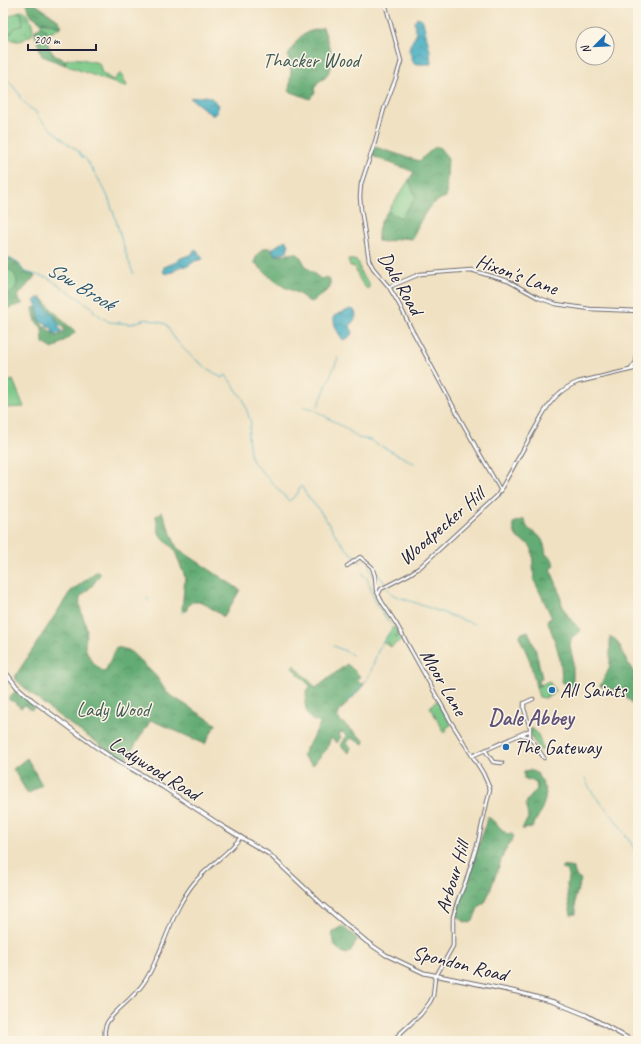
<svg xmlns="http://www.w3.org/2000/svg" width="641" height="1044" font-family="Caveat,sans-serif">
	<defs>
		<pattern id="forest-crowns" width="20" height="18" patternUnits="userSpaceOnUse"><rect width="20" height="18" fill="#64ac74"/><path d="M2 6a3 3 0 1 1 6 0M12 15a3 3 0 1 1 6 0" fill="none" stroke="#528c60"/></pattern>
		<pattern id="wetland-marsh" width="20" height="14" patternUnits="userSpaceOnUse"><rect width="20" height="14" fill="#7bc888"/><path d="M1 5h8M5 5V1M11 12h8M15 12V8" fill="none" stroke="#64a270"/></pattern>
		<pattern id="cemetery-stones" width="16" height="16" patternUnits="userSpaceOnUse"><rect width="16" height="16" fill="#7bc888"/><path d="M2 7V4a2 2 0 0 1 4 0v3zM10 15v-3a2 2 0 0 1 4 0v3z" fill="#64a270"/></pattern>
		<pattern id="water-waves" width="16" height="10" patternUnits="userSpaceOnUse"><rect width="16" height="10" fill="#40abbf"/><path d="M0 5q4-4 8 0t8 0" fill="none" stroke="#358b9c"/></pattern>
	</defs>
	<rect width="100%" height="100%" fill="#fcf5e5"/>
	<filter id="ink" filterUnits="userSpaceOnUse"><feTurbulence type="fractalNoise" baseFrequency=".025" numOctaves="2"/><feDisplacementMap in="SourceGraphic" scale="8" xChannelSelector="R" yChannelSelector="G"/><feConvolveMatrix kernelMatrix="1 2 1 2 8 2 1 2 1" color-interpolation-filters="sRGB"/></filter>
	<filter id="wash" filterUnits="userSpaceOnUse"><feTurbulence type="fractalNoise" baseFrequency=".012" numOctaves="4" result="noise"/><feDisplacementMap in="SourceGraphic" scale="16" xChannelSelector="R" yChannelSelector="G"/><feGaussianBlur stdDeviation="0.9" result="paint"/><feColorMatrix in="noise" values="0 0 0 0 0 0 0 0 0 0 0 0 0 0 0 0 0 1.4 0 .05"/><feComposite in="paint" operator="in"/></filter>
	<g filter="url(#wash)">
		<rect width="100%" height="100%" fill="#f0e1c2"/>
		<!-- green -->
		<path fill="#7bc888" stroke="#4e7562" d="M18,12L22,14L23,25L12,33L6,32L3,27L5,22L4,19Z
			M41,22C46,23 60,27 62,26C57,31 50,32 45,35L46,30L41,26Z
			M72,58L82,59L99,63L102,73L113,80L121,73L127,86L125,87L65,65V60Z
			M409,180L416,198L400,218L388,211Z
			M3,256L19,264L23,271L33,275L3,310Z
			M348,260C364,259 357,267 362,275C364,278 367,280 369,283V290C362,286 357,275 355,267L350,266Z
			M13,380L24,407L3,408V383Z
			M437,700L451,725L446,728L447,731L445,733L430,707Z
			M531,728C539,732 540,741 543,749L541,751L531,737Z"/>
		<!-- forest -->
		<path fill="url(#forest-crowns)" stroke="#436758" d="M26,3H34L58,20L62,26L59,27L48,22H41L31,15Z
			M41,26L46,30L45,36L50,49L55,56L65,60V65L42,56L35,35V30Z
			M323,27L333,57L331,67L328,73L325,78L318,82L314,89L315,92L310,99L289,91L291,71L288,56C293,47 298,36 308,32C313,30 318,30 323,27Z
			M375,147L419,161L435,147H439L448,158L446,197C426,203 420,222 412,239L402,238L385,242L378,241C378,227 379,222 388,211L400,218L416,198L409,180L414,172L372,156Z
			M264,248H270C275,261 286,253 296,253C301,256 301,258 304,263C307,269 316,275 321,279L326,277L330,280V288L312,302L308,301L298,293L284,287L271,278L254,262L259,252Z
			M3,256L19,264L23,271L35,276L17,297L22,302V304C11,308 13,304 3,315V296C7,294 13,293 15,289C20,282 15,272 8,269L3,272Z
			M41,297L63,321L76,332L53,349L43,343L42,328L36,322L33,308L36,307C38,311 37,316 39,320C42,325 53,335 59,336L64,332V329L57,322L54,315L46,308L40,299Z
			M162,512L177,548L240,590L224,617L202,602H192L188,606L186,611L182,610L185,577L174,549L163,539L159,533L156,516Z
			M524,519C529,534 530,527 539,536C544,541 545,548 546,555L551,557L555,566L550,569L559,589L562,605L568,616L581,631L572,637L571,639L570,647L573,659V690L567,689L568,684L561,682C564,663 554,638 547,620L552,618L534,580L532,549C525,536 515,547 513,523Z
			M97,571L100,574L92,586L80,597C78,608 84,616 86,627C88,633 85,639 85,646C87,656 96,668 105,672L116,647L129,650L156,676L167,693L216,724L205,744L151,720L125,761C86,736 47,710 14,678L70,592Z
			M528,631L536,651L542,678L538,682L540,685L536,687L530,661L519,636L522,633Z
			M610,637L615,639L620,646L624,656L638,680V711L627,697L621,692L600,686L610,667Z
			M347,664L360,676L357,680L361,684L365,681L363,686L338,713V719L365,741L363,744L351,738L347,743L351,747L349,753L340,745L346,736L343,732L340,733L339,735L341,737L337,743L331,738L327,748L313,765L302,756L320,724L317,721C308,722 305,709 305,701C306,697 307,696 306,691L311,687L292,668L294,665L316,688Z
			M16,690L35,707L31,710L25,705L21,708L13,701H11L8,699Z
			M27,758L42,785L28,794L13,769Z
			M530,770L538,774V776L542,781L543,786C552,794 537,818 532,828L522,829L528,818L526,804L527,801L537,789L536,783L530,780L528,781L524,779V771Z
			M488,816L508,835L511,833L514,836L504,853L486,901L478,908L473,921L470,923L465,922L457,916L458,903L468,880Z
			M562,866L574,868C574,872 576,878 581,880L575,899L576,914L571,915C569,905 567,895 567,885C567,880 569,876 568,871L562,869Z
			M342,926L358,939L350,952L346,954C337,951 330,942 333,932L336,931Z"/>
		<!-- wetland -->
		<path fill="url(#wetland-marsh)" stroke="#4e7562" d="M20,11H24C30,18 35,26 32,35L20,41C13,41 9,40 8,33H12L14,28L23,25L22,14L18,12Z"/>
		<!-- cemetery -->
		<path fill="url(#cemetery-stones)" stroke="#4e7562" d="M394,626L402,639L391,647L383,642Z
			M549,681L555,691L552,693L553,695L545,698L539,697L536,687Z"/>
		<!-- water -->
		<path fill="url(#water-waves)" stroke="#31667d" d="M417,17L422,19L423,21L430,51L431,64H414L409,50L410,45L416,35L414,22Z
			M206,96L210,97L219,105L216,114L214,115H212L190,98Z
			M285,240L289,244L287,251L278,255L274,254L272,249Z
			M194,250L197,251L203,259L195,261L188,266L179,267L173,272L165,274L163,271L164,267L176,262L181,258L192,254Z
			M37,298L42,299L46,308L54,315L55,319L60,325L59,328L62,331L60,334L53,333L52,328L47,327L46,323L40,321L37,306L34,301Z
			M350,309L354,310C359,318 353,320 350,326L353,333L348,338L343,340C338,333 333,325 334,316Z"/>
		<g fill="none" stroke-linecap="round" stroke-linejoin="round">
			<!-- stream -->
			<path stroke="#40abbf" stroke-width="1" d="M3,74L20,95V98L30,108L35,111L39,118L67,143L78,151L82,157L85,158C93,171 102,183 108,197C118,223 123,249 133,273
				M3,255L17,262L23,270L26,272L48,278L92,307L94,312L109,322L131,324L146,319L166,324C177,348 200,364 222,378L226,375L243,399L251,423L248,436L250,454L253,462L289,501L298,493L299,488L301,486L302,487C308,499 315,504 322,514C333,529 341,547 357,558
				M318,406L338,358
				M304,407L314,409
				M316,411L347,429L358,438L370,440L378,445
				M381,446L414,463
				M360,563V559L362,561
				M369,566L373,576H380L386,585
				M363,573V575L367,578L375,602L390,624
				M387,588L392,594L396,596L474,624
				M80,593L84,588
				M147,598L149,601
				M182,613L183,611
				M334,646L347,652
				M349,653L352,655
				M347,701L350,697H354L360,685L366,681L371,671L379,648L393,627
				M585,778C591,795 603,804 614,818C622,829 630,842 638,854"/>
		</g>
	</g>
	<g filter="url(#ink)">
		<g fill="none" stroke-linecap="round" stroke-linejoin="round">
			<!-- minor casing -->
			<g stroke="#6a656a" stroke-width="4.5">
				<path id="minor" d="M385,3L401,61L396,78L384,109L375,142L361,184L360,197L361,209L369,260L373,268L389,287L399,304L412,330L459,417L501,491
					M389,287L420,274L471,270L508,281L539,298L556,304L590,309L638,311
					M631,369L636,362L638,347
					M347,566L360,557L372,567L375,576L376,590L382,602L397,625L451,722L483,773L490,789L478,842L466,881L458,900L453,917V946L435,978L433,996L430,1002L421,1014L392,1041
					M379,593L381,589L408,575L419,568L497,496L543,414C551,400 562,388 578,382L638,368
					M533,699L524,703V709L530,727V737L544,758
					M522,735L530,737
					M485,750L493,762L502,763
					M472,756L528,731
					M106,1041C101,1025 110,1018 120,1008C129,1000 138,992 145,981C164,951 171,911 194,883C208,866 228,854 241,837"/>
			</g>
			<!-- major casing -->
			<g stroke="#6a656a" stroke-width="5">
				<path id="major" d="M3,669L17,687L32,700L96,747L111,757L163,787L222,826L269,854L323,905L367,942L386,955L424,973L517,992L554,1002L586,1015L633,1041"/>
			</g>
			<!-- minor -->
			<use href="#minor" stroke="#fff" stroke-width="2.5"/>
			<!-- major -->
			<use href="#major" stroke="#fff" stroke-width="3"/>
		</g>
	</g>
	<!-- markers -->
	<g fill="#1f6fb2" stroke="#fcf5e5" stroke-width="1.5">
		<circle cx="552" cy="690" r="4"/>
		<circle cx="506" cy="747" r="4"/>
	</g>
	<g text-anchor="middle" stroke-width="3" stroke-linejoin="round" paint-order="stroke">
		<!-- park labels -->
		<g font-size="20" fill="#415c56" stroke="#fcf5e5">
			<text x="311" y="67">Thacker Wood</text>
			<text x="113" y="716">Lady Wood</text>
		</g>
		<!-- street labels -->
		<g font-size="20" fill="#22223b" stroke="#fcf5e5">
			<text transform="translate(517 274) rotate(20)" y="7">Hixon's Lane</text>
			<text transform="translate(401 283) rotate(60)" y="7">Dale Road</text>
			<text transform="translate(441 526) rotate(-41)" y="7">Woodpecker Hill</text>
			<text transform="translate(444 682) rotate(60)" y="7">Moor Lane</text>
			<text transform="translate(155 768) rotate(32)" y="7">Ladywood Road</text>
			<text transform="translate(452 877) rotate(-73)" y="7">Arbour Hill</text>
			<text transform="translate(460 963) rotate(14)" y="7">Spondon Road</text>
		</g>
		<!-- poi labels -->
		<g font-size="20" fill="#22223b" stroke="#fcf5e5" text-anchor="start">
			<text x="560" y="697">All Saints</text>
			<text x="514" y="754">The Gateway</text>
		</g>
		<!-- water labels -->
		<g font-size="21" font-style="italic" fill="#2e5970" stroke="#fcf5e5">
			<text transform="translate(81 286) rotate(31)" y="7">Sow Brook</text>
		</g>
		<!-- quarter labels -->
		<g font-size="22" font-weight="bold" fill="#61547a" stroke="#fcf5e5">
			<text x="531" y="725">Dale Abbey</text>
		</g>
	</g>
	<!-- margin -->
	<rect width="641" height="1044" fill="none" stroke="#fcf5e5" stroke-width="16"/>
	<!-- north arrow -->
	<g transform="translate(595 46) rotate(246)"><circle r="19" fill="#fcf5e5" stroke="#a5a1a1"/>
	<path d="M0-3L7 15L0 10L-7 15Z" fill="#1f6fb2"/>
	<text y="-6" font-size="11" font-weight="bold" text-anchor="middle" fill="#22223b">N</text>
	</g>
	<!-- scale -->
	<path d="M28 44v6h68v-6" fill="none" stroke="#22223b" stroke-width="2"/>
	<text x="34" y="44" font-size="12" fill="#22223b" stroke="#fcf5e5" stroke-width="3" paint-order="stroke">200 m</text>
</svg>
